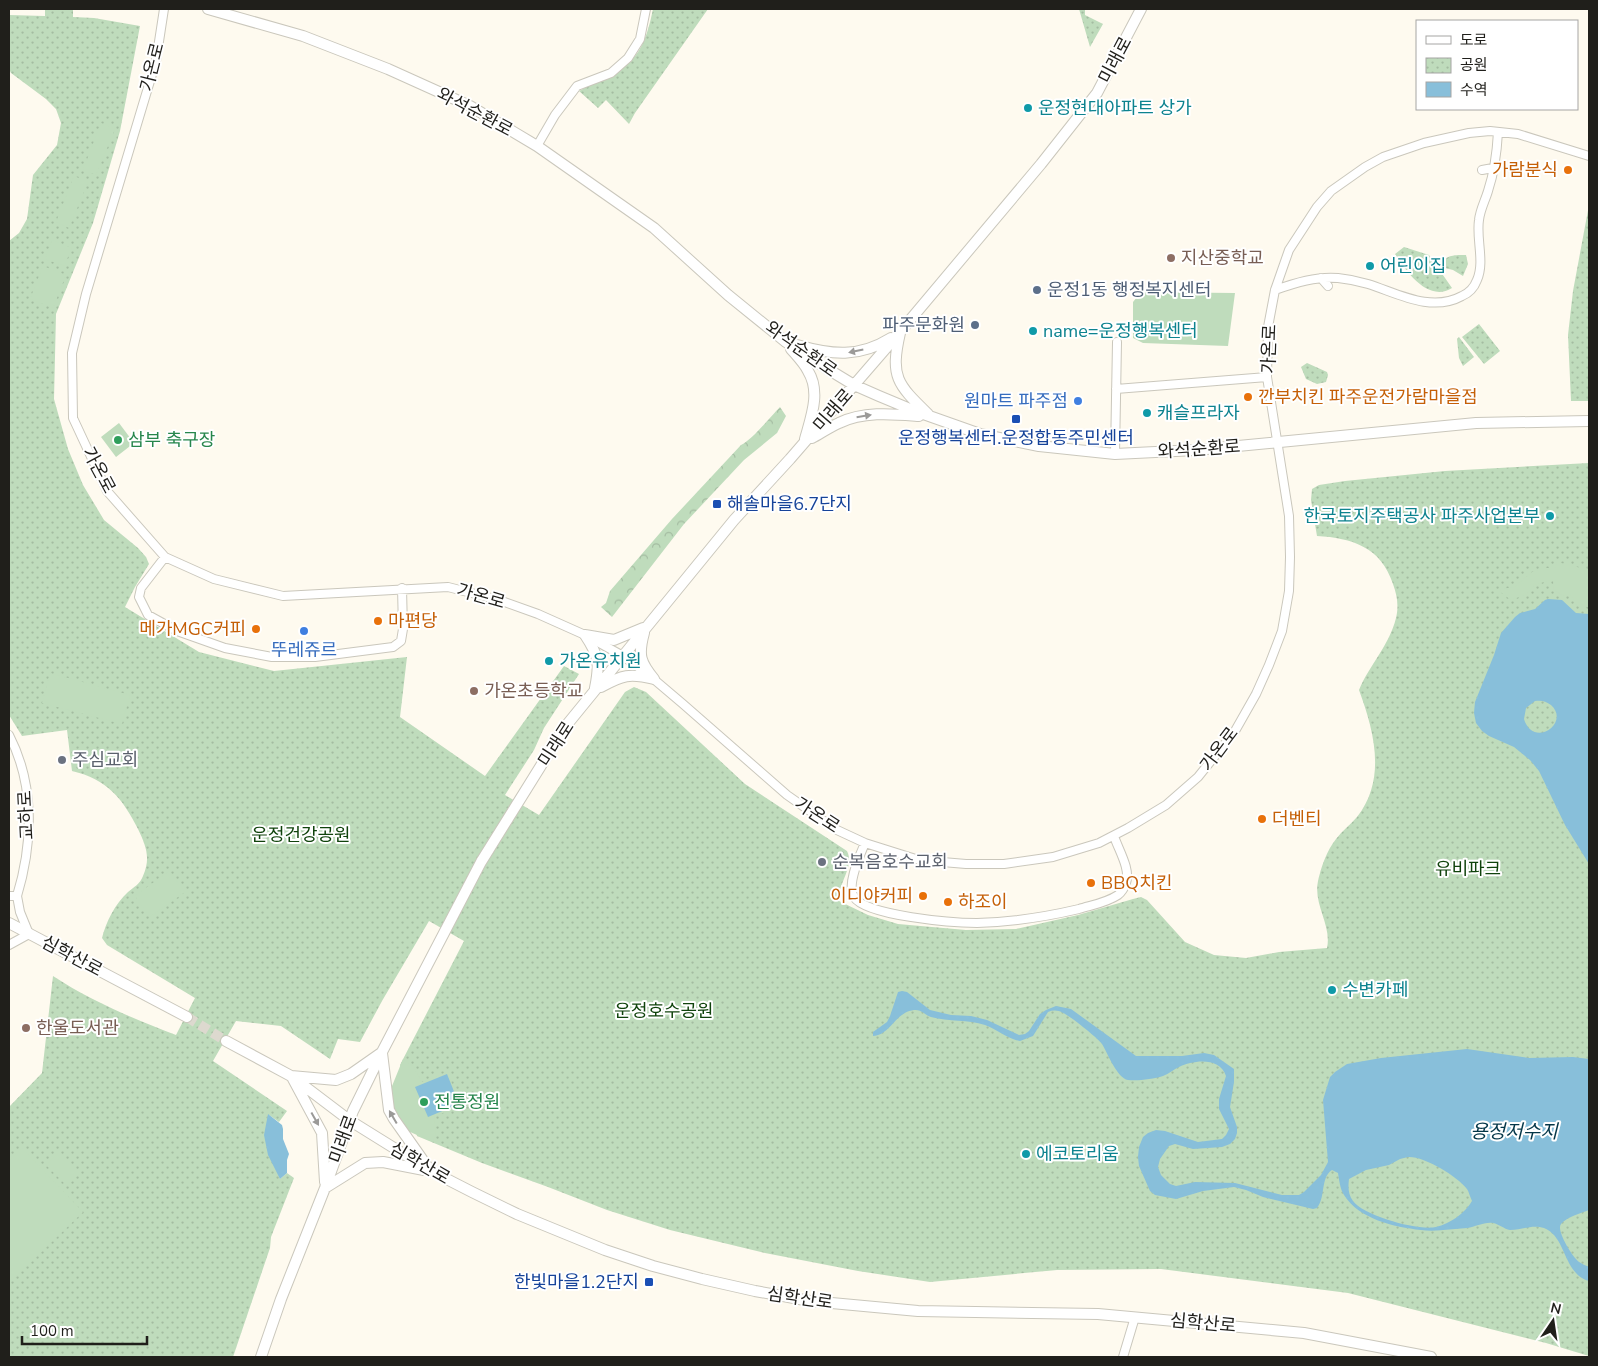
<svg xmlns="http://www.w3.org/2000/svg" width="1598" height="1366" font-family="'Nunito Sans','Noto Sans KR',sans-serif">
	<defs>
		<pattern id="forest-crowns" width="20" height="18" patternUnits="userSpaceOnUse" patternTransform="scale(1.25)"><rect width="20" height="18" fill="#bfdcbc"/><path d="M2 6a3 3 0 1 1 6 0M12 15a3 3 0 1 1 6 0" fill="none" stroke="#a4bca1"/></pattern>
		<pattern id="park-dots" width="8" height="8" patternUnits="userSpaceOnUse" patternTransform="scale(1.25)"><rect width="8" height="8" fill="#bfdcbc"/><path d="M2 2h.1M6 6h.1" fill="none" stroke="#a4bca1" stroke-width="1.8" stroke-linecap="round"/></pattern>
	</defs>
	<rect width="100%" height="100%" fill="#fefaef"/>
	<!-- forest -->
	<path fill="url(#forest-crowns)" d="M780,407L786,416L777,433L744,460L684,524L612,617L601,607L606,603L610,591L672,519L741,445C752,440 770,417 780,407Z"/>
	<!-- park -->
	<path fill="url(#park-dots)" d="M45,9H73V17L94,18L140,26L120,131L93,223L56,314L54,399L68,449L83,485L104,520L138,548L146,557L149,564L135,587L125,607L199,652L274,671L407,657L400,717L485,776L564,666L579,674L544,728L534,750L505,795L539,815L625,692L634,687L646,692L745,784L847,851C855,867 837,884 839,901L868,915L898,924L966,930L1016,929L1078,915L1133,899L1141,897L1147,900L1185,942L1214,955L1246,958L1279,952L1327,948C1332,925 1313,905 1318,881C1321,867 1327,850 1336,839C1342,831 1350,825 1357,817C1387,779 1374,731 1359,690C1370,664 1389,646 1396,618C1399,606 1397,595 1393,584C1381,547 1352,538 1317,536L1311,500L1312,489L1319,485L1345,481L1445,471L1589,463V1356L1546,1343L1348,1293L1161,1269L1057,1270L930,1282L858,1271L765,1253L670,1230L607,1210L548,1187L482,1163L417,1136L400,1065L464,941L429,921L382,1001L360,1042L338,1039L330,1059L281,1026L236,1021L213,1061L287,1111L279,1122L269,1115L280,1179L287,1173L294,1178L271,1237L270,1248L233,1357H9V1107L42,1073L53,976C91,1001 134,1019 176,1035L195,998L107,945L102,938C106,922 115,904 128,892C134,887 140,884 143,876C151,858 146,846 138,829C123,799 107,779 72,771L67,730L22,736L9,715V241L19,233L27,219L33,175L57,145L61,123L56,109L46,99L11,73L9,69V15L45,16Z
		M653,9H708L635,113L629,124L606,100L598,108L579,91C597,81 622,73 635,56C645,44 650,24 653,9Z
		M1079,9H1085V15L1103,24L1090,47Z
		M1589,205V401H1571L1568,335L1573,291Z
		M1404,247L1429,255L1452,288C1428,303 1406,271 1395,254Z
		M1464,255H1466L1468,264L1463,276L1453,270L1441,267C1443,255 1454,255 1464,255Z
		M1479,324L1500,351L1484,364L1462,337Z
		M1459,337L1474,357L1463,366L1459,358L1457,339Z
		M1307,363L1327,372L1328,375L1326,382L1317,384L1306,379L1301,367Z"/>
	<!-- pitch -->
	<path fill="#bfdcbc" d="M101,123L115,129L96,175L83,170Z
		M74,176L88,182L69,228L56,222Z
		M52,240L72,248L64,266L45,259Z
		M43,266L66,275L53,308L30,299Z
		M1141,292L1235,293L1228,346L1143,343L1133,338V302Z
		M119,423L134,443L116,457L101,437Z
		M1557,562L1585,569L1589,573V607L1577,606L1570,594L1563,596L1554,590L1553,581L1551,580L1534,585L1527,594L1511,600L1499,591L1502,589L1514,587L1532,572L1543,568H1555Z
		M50,673L130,695L122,724L42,703Z
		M169,871L185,892L150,917L135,896Z
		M403,1059L413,1066L422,1082L447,1072L461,1105L434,1117L436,1134L433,1142L401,1128L396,1123L390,1091Z
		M22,1148L83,1212L9,1283V1161Z
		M59,1152L80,1173L67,1186L46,1165Z"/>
	<!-- water -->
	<path fill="#88bfda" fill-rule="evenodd" d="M1548,599L1562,600L1576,613L1589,614V864L1565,825L1539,771L1530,760L1514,747L1489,736L1482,731L1476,723L1474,713L1475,702L1494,655L1501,633L1515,617L1520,613L1535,609L1545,600ZM1535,701C1541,700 1546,701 1551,705C1571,723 1533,749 1524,719L1526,708Z
		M902,991L907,992L930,1010L951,1015L971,1016L987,1020L1019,1035L1025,1034L1029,1031L1040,1014L1046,1010L1056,1006L1071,1009L1136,1056H1182L1204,1053L1214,1055L1234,1069V1082L1230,1107L1237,1127V1133L1235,1139L1230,1144L1222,1147L1193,1149L1175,1144L1169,1146L1160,1159L1158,1167L1161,1175L1170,1184L1176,1186L1195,1182L1235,1183L1282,1195H1299L1304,1192L1321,1175L1328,1162L1323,1100L1330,1077L1335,1072L1347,1064L1381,1058L1467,1049L1529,1058L1573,1057L1589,1059V1210C1581,1213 1567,1217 1561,1224C1556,1230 1571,1254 1576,1259C1579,1263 1585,1265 1589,1267V1281C1563,1274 1567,1237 1544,1228C1532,1224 1522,1230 1510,1230C1504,1229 1499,1224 1493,1223C1483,1222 1476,1227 1467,1228C1452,1229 1435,1232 1421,1230C1394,1227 1359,1219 1344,1195C1340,1189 1339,1179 1338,1173L1332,1170C1320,1178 1326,1197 1317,1208L1313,1209L1263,1197L1246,1190L1234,1187L1203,1191L1176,1199L1155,1195L1150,1191L1139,1166L1138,1157L1139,1147L1143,1137L1148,1133L1156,1130L1165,1131L1198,1142L1222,1139L1226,1135L1229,1129L1219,1109V1099L1226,1076C1220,1057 1194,1060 1179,1067C1174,1069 1169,1074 1163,1076C1153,1079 1139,1081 1128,1080C1117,1078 1108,1054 1102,1044C1099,1039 1069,1015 1063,1013C1058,1010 1053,1010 1048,1012L1033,1036L1020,1041C1007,1039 997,1029 985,1025C968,1019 949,1022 931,1017C925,1015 921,1009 914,1010C895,1012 891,1035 873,1036V1032L887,1022L890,1016L898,992ZM1408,1157C1424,1156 1457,1176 1467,1189C1469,1192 1470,1197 1472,1201C1465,1213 1450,1224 1436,1227C1418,1231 1364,1216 1353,1201C1348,1194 1348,1187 1349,1179L1366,1170L1389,1165L1400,1159Z
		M447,1074L459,1104L428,1117L415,1087Z
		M268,1114L282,1125L283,1129V1139L289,1154L287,1160V1173L280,1179L268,1155L264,1135Z"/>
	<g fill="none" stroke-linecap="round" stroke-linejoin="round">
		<!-- secondary-tunnel -->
		<path stroke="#ddd9cf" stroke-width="10" stroke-dasharray="10 5" stroke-linecap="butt" d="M187,1017L226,1041"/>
		<!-- street casing -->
		<g stroke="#cac7bc" stroke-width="10">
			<path id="street" d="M164,9L156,61L86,294L72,353L73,418L107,491L165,557L214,579L283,596L448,587L499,600L538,614L585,635L623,656L650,676L683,704L787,795L837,830L865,843L919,860L966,864H1004L1053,857L1099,843L1128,828L1166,805L1198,777L1235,731L1256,694L1269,665L1282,631L1289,591L1290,557L1289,516L1267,377L1268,327L1275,290L1289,250L1317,207L1331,191L1365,167L1383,157L1424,143L1469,133L1490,131L1518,134L1589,156
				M537,146L555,115L577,86L611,73L628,58L640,39L646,9
				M1482,170L1493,168
				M1321,278L1328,286
				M1275,290C1295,283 1317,276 1338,278C1348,279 1358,281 1368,284C1397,293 1431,313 1462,296C1469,293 1474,288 1477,280C1485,262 1476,239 1479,220C1480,210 1485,201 1488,191C1494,173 1497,151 1498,132
				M1116,389L1267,377
				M1115,454L1117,342
				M165,557L141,588L139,597L148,615L177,631L225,648L272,657H315L393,647L401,641L403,629L402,588
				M9,735C35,785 33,843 17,896
				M865,843C860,855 846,885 854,897C866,916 954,923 977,923C1012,922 1045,917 1079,909C1092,905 1106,903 1118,895C1121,893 1125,887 1126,883C1131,869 1118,849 1114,836
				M9,896H17L20,912L29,934L9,945
				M1123,1357L1135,1317"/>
		</g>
		<!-- secondary casing -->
		<g stroke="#cac7bc" stroke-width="12">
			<path id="secondary" d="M208,9L303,36L388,69L470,106L537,146L654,228L728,295L786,342L826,368L854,385L879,396L915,411L980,434L1039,446L1115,454L1196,450L1476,423L1589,421
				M900,333C890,377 897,384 928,414
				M797,345C832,355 859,358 891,338
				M791,349C797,356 804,363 808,371C821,392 811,417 805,439
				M812,438C821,433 830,427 839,423C864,411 893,414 919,416
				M644,633C638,655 640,662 654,679
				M585,635L614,640L643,628
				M585,635C599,656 600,663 595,688
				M601,687C622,675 630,673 654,679
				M9,923L187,1017
				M226,1041L291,1076L349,1120L431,1171L472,1192L517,1214L605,1250L653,1266L702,1279L755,1291L810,1301L918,1311L1098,1314L1304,1333L1431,1357
				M382,1053L389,1110L394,1119L427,1166
				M291,1076L336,1080L351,1074L381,1053
				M293,1079L322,1133L325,1182
				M325,1188L365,1163L383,1162L424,1170
				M261,1357L281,1299L325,1188L353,1111L382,1052L481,862L565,727L734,520L790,459L900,332L1041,164L1097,93L1141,9"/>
		</g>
		<!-- street -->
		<use href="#street" stroke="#fff" stroke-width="8"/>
		<!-- secondary -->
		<use href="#secondary" stroke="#fff" stroke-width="10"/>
	</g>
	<!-- one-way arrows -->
	<defs><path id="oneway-solid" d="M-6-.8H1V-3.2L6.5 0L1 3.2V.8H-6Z" transform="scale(1.25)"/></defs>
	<g fill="#9b9a98">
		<use href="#oneway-solid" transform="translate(856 351) rotate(168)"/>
		<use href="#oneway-solid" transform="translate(864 416) rotate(-9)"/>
		<use href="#oneway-solid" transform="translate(393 1117) rotate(-120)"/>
		<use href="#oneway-solid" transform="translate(315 1119) rotate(61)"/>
	</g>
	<!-- markers -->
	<g fill="#0f9aa8" stroke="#fff" stroke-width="2">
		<circle cx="1028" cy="108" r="5"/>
		<circle cx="1370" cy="266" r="5"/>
		<circle cx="1033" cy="331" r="5"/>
		<circle cx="1147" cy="413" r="5"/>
		<circle cx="1550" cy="516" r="5"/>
		<circle cx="549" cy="661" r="5"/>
		<circle cx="1332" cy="990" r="5"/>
		<circle cx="1026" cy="1154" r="5"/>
	</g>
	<g fill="#e8710a" stroke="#fff" stroke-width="2">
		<circle cx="1568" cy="170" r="5"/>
		<circle cx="1248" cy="397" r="5"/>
		<circle cx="378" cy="621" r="5"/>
		<circle cx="256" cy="629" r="5"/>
		<circle cx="1262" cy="819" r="5"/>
		<circle cx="1091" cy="883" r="5"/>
		<circle cx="923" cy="896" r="5"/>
		<circle cx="948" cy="902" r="5"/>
	</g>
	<g fill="#8d6e63" stroke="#fff" stroke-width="2">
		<circle cx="1171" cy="258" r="5"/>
		<circle cx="474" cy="691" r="5"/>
		<circle cx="26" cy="1028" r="5"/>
	</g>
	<g fill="#5c6f8a" stroke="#fff" stroke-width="2">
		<circle cx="1037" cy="290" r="5"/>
		<circle cx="975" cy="325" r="5"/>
	</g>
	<g fill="#3f7fe0" stroke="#fff" stroke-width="2">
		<circle cx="1078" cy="401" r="5"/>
		<circle cx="304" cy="631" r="5"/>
	</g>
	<g fill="#1a4fb4" stroke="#fff" stroke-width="2">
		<rect x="1011" y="414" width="10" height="10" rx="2.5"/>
		<rect x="712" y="499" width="10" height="10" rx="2.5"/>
		<rect x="644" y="1277" width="10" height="10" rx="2.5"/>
	</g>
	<g fill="#2e9e5b" stroke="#fff" stroke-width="2">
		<circle cx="118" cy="440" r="5"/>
		<circle cx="424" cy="1102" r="5"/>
	</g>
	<g fill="#6b7280" stroke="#fff" stroke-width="2">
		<circle cx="62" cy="760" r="5"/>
		<circle cx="822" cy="862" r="5"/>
	</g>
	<g text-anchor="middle" stroke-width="4" stroke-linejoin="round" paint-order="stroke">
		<!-- street labels -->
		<g font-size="18" fill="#201f1b" stroke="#fff">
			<text transform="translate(1115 60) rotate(-62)" y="6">미래로</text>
			<text transform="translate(152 67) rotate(-76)" y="6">가온로</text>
			<text transform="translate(475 112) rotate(28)" y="6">와석순환로</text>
			<text transform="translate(801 349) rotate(35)" y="6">와석순환로</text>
			<text transform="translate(1269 349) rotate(-88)" y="6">가온로</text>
			<text transform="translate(833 410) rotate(-49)" y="6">미래로</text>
			<text transform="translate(1199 449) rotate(-4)" y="6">와석순환로</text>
			<text transform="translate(99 470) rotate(62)" y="6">가온로</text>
			<text transform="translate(481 596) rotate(16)" y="6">가온로</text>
			<text transform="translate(556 744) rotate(-57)" y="6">미래로</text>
			<text transform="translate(1219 749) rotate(-53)" y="6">가온로</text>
			<text transform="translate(26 815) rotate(-93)" y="6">교하로</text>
			<text transform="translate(817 815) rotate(33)" y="6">가온로</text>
			<text transform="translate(72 956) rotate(28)" y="6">심학산로</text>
			<text transform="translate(343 1139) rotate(-70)" y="6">미래로</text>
			<text transform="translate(420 1163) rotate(30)" y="6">심학산로</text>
			<text transform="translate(800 1298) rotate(8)" y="6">심학산로</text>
			<text transform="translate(1203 1323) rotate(5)" y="6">심학산로</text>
		</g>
		<!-- culture labels -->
		<g font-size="18" fill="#0d838f" stroke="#fff" text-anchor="start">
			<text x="1038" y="114">운정현대아파트 상가</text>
			<text x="1380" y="272">어린이집</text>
			<text x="1043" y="337">name=운정행복센터</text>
			<text x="1157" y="419">캐슬프라자</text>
			<text x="1540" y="522" text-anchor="end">한국토지주택공사 파주사업본부</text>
			<text x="559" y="667">가온유치원</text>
			<text x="1342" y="996">수변카페</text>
			<text x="1036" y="1160">에코토리움</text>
		</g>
		<!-- food labels -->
		<g font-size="18" fill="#c56008" stroke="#fff" text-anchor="start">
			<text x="1558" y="176" text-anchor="end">가람분식</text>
			<text x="1258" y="403">깐부치킨 파주운전가람마을점</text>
			<text x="388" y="627">마편당</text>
			<text x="246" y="635" text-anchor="end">메가MGC커피</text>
			<text x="1272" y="825">더벤티</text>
			<text x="1101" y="889">BBQ치킨</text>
			<text x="913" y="902" text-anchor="end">이디야커피</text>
			<text x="958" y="908">하조이</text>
		</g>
		<!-- education labels -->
		<g font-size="18" fill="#785e54" stroke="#fff" text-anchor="start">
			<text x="1181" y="264">지산중학교</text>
			<text x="484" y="697">가온초등학교</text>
			<text x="36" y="1034">한울도서관</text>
		</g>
		<!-- service labels -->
		<g font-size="18" fill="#4e5e75" stroke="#fff" text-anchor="start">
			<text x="1047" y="296">운정1동 행정복지센터</text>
			<text x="965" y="331" text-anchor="end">파주문화원</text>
		</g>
		<!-- shop labels -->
		<g font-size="18" fill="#366cbe" stroke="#fff" text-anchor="end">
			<text x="1068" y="407">원마트 파주점</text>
			<text x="304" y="656" text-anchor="middle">뚜레쥬르</text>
		</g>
		<!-- transit labels -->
		<g font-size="18" fill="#164399" stroke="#fff">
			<text x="1016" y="444">운정행복센터.운정합동주민센터</text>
			<text x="727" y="510" text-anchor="start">해솔마을6.7단지</text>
			<text x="639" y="1288" text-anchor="end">한빛마을1.2단지</text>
		</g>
		<!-- leisure labels -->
		<g font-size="18" fill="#27864d" stroke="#fff" text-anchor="start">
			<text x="128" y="446">삼부 축구장</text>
			<text x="434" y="1108">전통정원</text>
		</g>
		<!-- worship labels -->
		<g font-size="18" fill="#5b616d" stroke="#fff" text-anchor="start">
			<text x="72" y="766">주심교회</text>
			<text x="832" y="868">순복음호수교회</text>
		</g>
		<!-- park labels -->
		<g font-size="18" fill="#10430c" stroke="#fff">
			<text x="301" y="841">운정건강공원</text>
			<text x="1468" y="875">유비파크</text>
			<text x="664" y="1017">운정호수공원</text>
		</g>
		<!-- water labels -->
		<g font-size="19" font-style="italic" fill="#033648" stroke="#fff">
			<text x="1514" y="1138">용정저수지</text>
		</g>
	</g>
	<!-- border -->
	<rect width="1598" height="1366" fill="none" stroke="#201f1b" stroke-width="20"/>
	<!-- legend -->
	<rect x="1416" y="20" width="162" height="90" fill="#ffffff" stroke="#a6a5a4"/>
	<rect x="1426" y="36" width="25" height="8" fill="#ffffff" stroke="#a6a5a4"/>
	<text x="1460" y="45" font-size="15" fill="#201f1b">도로</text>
	<rect x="1426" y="58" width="25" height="15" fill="url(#park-dots)" stroke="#a6a5a4"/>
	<text x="1460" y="70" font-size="15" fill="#201f1b">공원</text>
	<rect x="1426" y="82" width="25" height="15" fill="#88bfda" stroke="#a6a5a4"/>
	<text x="1460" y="95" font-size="15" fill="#201f1b">수역</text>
	<!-- north arrow -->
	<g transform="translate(1553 1321) rotate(13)" stroke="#ffffff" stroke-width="4" paint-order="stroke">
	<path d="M0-4L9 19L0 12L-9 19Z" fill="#201f1b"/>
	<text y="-8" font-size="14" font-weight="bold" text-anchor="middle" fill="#201f1b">N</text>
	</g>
	<!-- scale -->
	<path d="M22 1336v8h125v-8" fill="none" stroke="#201f1b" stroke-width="2.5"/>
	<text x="30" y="1336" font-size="15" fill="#201f1b" stroke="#ffffff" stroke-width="4" paint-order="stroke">100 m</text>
</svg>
